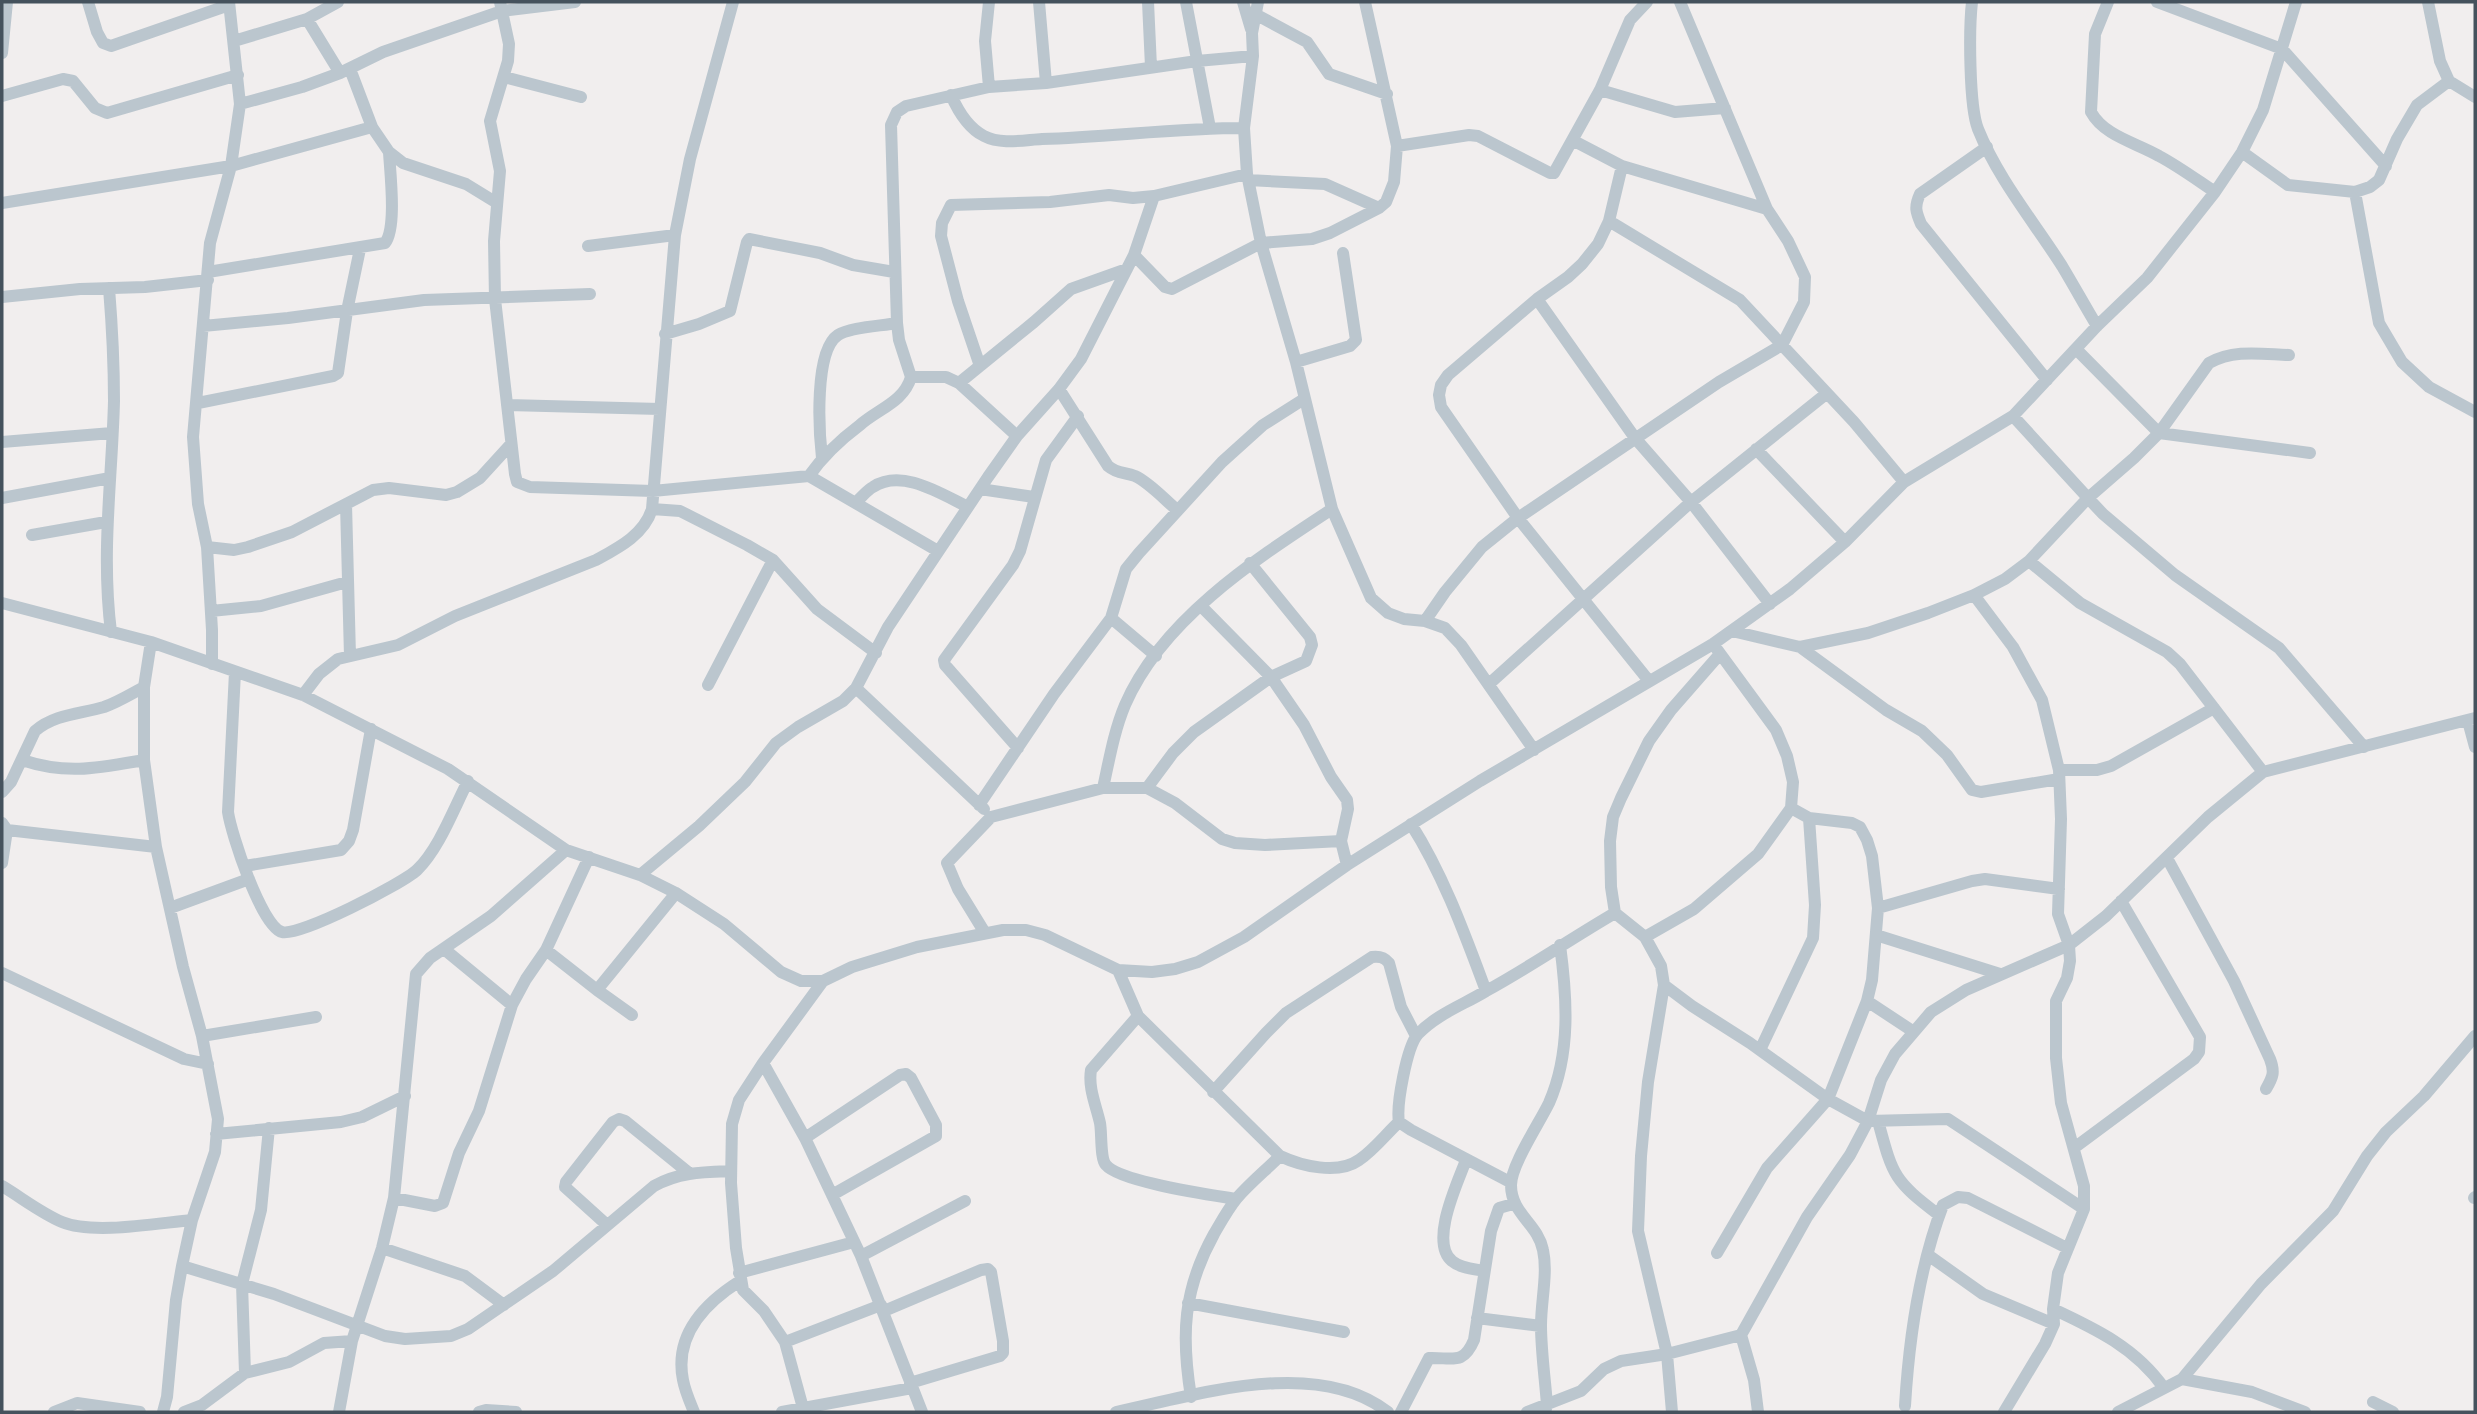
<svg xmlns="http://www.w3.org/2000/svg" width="2477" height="1414" font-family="'Titillium Web',sans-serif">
	<rect width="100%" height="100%" fill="#f1eeee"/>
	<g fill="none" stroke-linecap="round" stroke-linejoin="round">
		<!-- minor -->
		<path stroke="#bbc6ce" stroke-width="12" d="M88,2L97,32L103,43L111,46L229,5
			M500,2L509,44L508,61L490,121L500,171L494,241L495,299L515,474L517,482L530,487L653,491L809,476C823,456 840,440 860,425C878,409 904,402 911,377L899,340L897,323L891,125L897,112L906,106L989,87L1046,83L1197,61L1253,56
			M1039,2L1046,83
			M1148,2L1151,67
			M1186,2L1210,128
			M1243,2L1251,29
			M1258,2L1252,33L1253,56L1244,128L1247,174L1261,243L1296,362L1332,509L1371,598L1388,613L1404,619L1425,621L1445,628L1461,645L1534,750
			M1680,2L1767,209L1788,241L1805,277L1804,302L1782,345L1854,422L1904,482
			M1972,2C1969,28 1969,106 1978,129C1998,179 2034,222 2062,266C2074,286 2085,306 2097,326
			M2108,2L2095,34L2091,112C2104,136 2137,143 2159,156C2178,166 2197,180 2215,192
			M2157,2L2282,49L2386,166
			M2428,2L2440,61L2449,81L2475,97
			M1255,14L1307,42L1329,74L1387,94
			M307,19L340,73
			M234,41L307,19L338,2
			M2,53L7,2
			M350,69L372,127L389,152L403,163L466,184L497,203
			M504,77L581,97
			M989,87L985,41L989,2
			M1600,90L1675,112L1725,108
			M951,95C958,111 968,128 984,136C1001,145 1024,140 1042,139C1109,137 1177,128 1244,128
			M2,96L63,79L73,81L95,108L107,113L238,75
			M240,104L302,87L340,73L383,52L502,11L575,2
			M1574,141L1622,166L1767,209
			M1397,146L1469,135L1478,136L1550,173H1554L1600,90L1630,20L1647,2
			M1987,147L1920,194C1914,207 1916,212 1921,224L2047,380
			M2242,152L2288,185L2355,192L2370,187L2379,180L2397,139L2417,105L2449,81
			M1622,166L1609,221L1598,244L1582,264L1568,277L1537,299L1448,375L1441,385L1439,395L1441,407L1518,518L1649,681
			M1248,180L1325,184L1379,208
			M2355,192L2379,323L2402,362L2429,387L2475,412
			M2,203L231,166L372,127
			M588,246L675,235
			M1134,255L1165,287L1172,289L1261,243L1312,239L1330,233L1379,208L1386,202L1394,182L1397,146L1365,2
			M208,272L385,243C397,228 390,172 389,152
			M109,288C112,325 114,363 114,401C112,480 101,552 111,632
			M2,297L80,289L145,287L208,280
			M1537,299L1635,438L1691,502L1770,604
			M203,326L288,318L424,300L590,294
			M665,334L699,324L730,311L747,242L749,239L820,253L853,265L894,272
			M2076,349L2159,433L2209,363C2234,349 2261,354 2289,355
			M1296,362L1350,346L1356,340L1343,253
			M980,366L958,301L941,236L942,223L951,205L1050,202L1109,195L1133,198L1154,196
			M911,377H946L959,383L1017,436
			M959,383L1034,322L1071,289L1127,269
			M1059,389L1108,466C1117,474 1125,472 1135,476C1150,483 1164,499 1177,510
			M198,403L333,376L338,373L347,311L360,249
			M507,405L660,409
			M2013,416L2088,498L2134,458L2159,433L2310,453
			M2,442L112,433
			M1756,449L1845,542
			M822,458C819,432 814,351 838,335C850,327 882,326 897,323
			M809,476L938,551
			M980,489L1034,497
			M2,498L110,478
			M856,502C862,497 867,490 873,487C902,468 941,494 968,507
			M346,504L350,656
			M652,509L680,511L747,545L773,560L817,609L876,653
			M32,535L106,522
			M207,547L234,550L248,547L292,532L373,490L389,488L446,495L457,492L480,478L511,444
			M2029,561L2080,603L2167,652L2180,664L2263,772
			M1974,595L2013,647L2042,700L2059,770L2061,819L2058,914L2069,945L2070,961L2067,978L2056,1001V1058L2061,1103L2084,1186V1209L2058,1273L2053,1309L2054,1324L2045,1344L2004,1412
			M2,603L151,642L303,695L448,769L566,850L640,875L676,893L724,924L781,972L801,981H823L852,967L917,947L1003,930H1026L1045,935L1118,970L1152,972L1175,969L1198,962L1244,937L1347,865L1480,781L1713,644L1790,589L1845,542L1904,482L2013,416L2097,326L2147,278L2215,192L2242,152L2263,110L2296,2
			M1201,606L1271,677L1304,725L1331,777L1347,800L1348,809L1341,841L1347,865
			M211,611L261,606L347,582
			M1111,618L1156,656
			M1425,621L1445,592L1482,547L1518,518L1719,382L1782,345L1740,300L1609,221
			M1732,631L1800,647L1868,633L1928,613L1974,595L2005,579L2029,561L2088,498L2103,514L2175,575L2279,648L2364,747
			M151,642L144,687V760L156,847L183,967L202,1036L218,1119L215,1152L192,1220L182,1266L176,1300L167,1397L163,1412
			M1800,647L1886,710L1922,731L1947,755L1972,790L1981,792L2059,779
			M212,664V630L207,547L198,504L193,437L210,243L231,166L240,104L229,2
			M235,672L228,812C231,833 261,926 282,932C299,937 402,884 417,870C439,849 454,808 468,781
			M1489,684L1691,502L1826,394
			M708,685L773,560
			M856,688L984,809
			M303,695L319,674L338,659L398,645L455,616L596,560C618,548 644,535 652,509L675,235L690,159L733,2
			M2468,721L2475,747
			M1018,748L945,665L944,660L1013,565L1020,551L1046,460L1078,416
			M22,760C67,775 98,768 144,760
			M2059,770H2097L2111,766L2214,708
			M1103,788C1109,761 1114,731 1125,705C1162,619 1256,559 1332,509
			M1147,788L1173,753L1194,732L1271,677L1306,661L1312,645L1310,637L1250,563
			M2,792L11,782L35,731C55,714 80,714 104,707C118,702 131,694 144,687
			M979,805L1054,694L1111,618L1126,569L1139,553L1222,462L1263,425L1304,399
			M2,823L7,830L2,863
			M1411,824C1444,876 1465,935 1486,991
			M7,830L156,847
			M2167,858L2234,981L2270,1059C2275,1072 2273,1077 2266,1089
			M245,866L341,850L349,841L353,830L371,729
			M640,875L699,826L745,782L776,743L798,727L843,701L856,688L888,627L988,477L1017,436L1059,389L1081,359L1134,255L1154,196L1247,174
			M170,908L249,879
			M1878,908L1972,881L1985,879L2059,889
			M985,933L958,889L947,863L991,817L1103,788H1147L1175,803L1222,839L1235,843L1265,845L1341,841
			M1876,935L2000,974
			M1645,937L1694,909L1758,854L1791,808L1793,782L1787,756L1776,730L1716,648
			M444,949L512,1005
			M546,950L597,990L632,1015
			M1118,970L1138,1016L1280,1156C1301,1166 1338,1175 1359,1160C1374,1150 1386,1134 1399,1122
			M2,973L184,1059L208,1064
			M823,981L763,1063L805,1138L861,1256L922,1412
			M1664,985L1692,1006L1750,1043L1828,1099L1868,1121L1948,1119L2084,1209
			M597,990L676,893
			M1867,1001L1914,1032
			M1138,1016L1091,1070C1088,1088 1096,1105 1100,1123C1102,1133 1100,1159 1106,1165C1120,1182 1212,1195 1236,1199
			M202,1036L316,1017
			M1760,1050L1813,938L1815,905L1809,818
			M763,1063L739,1100L732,1124L731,1183L736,1248L743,1290L764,1311L785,1342L803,1408
			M1213,1092L1266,1033L1286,1013L1372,957C1379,956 1384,957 1389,963L1401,1007L1416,1036
			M1878,1121C1893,1176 1893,1180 1939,1215
			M216,1134L341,1122L362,1117L405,1096
			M805,1138L900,1075L906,1074L911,1078L936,1125V1136L832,1195
			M2074,1148L2194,1059L2199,1052L2200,1037L2121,901
			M1466,1160C1458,1182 1429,1242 1452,1261C1460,1268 1474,1269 1484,1271
			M1510,1182L1411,1130L1399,1122C1396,1105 1407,1046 1418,1034C1437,1014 1463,1005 1486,991C1530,967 1572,938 1615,913
			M2,1186C22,1198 41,1213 62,1222C93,1235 158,1223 192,1220
			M394,1198L435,1206L443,1203L459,1153L479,1111L512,1005L526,979L546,950L589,857
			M2474,1198L2475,1197
			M607,1225L565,1187L566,1182L613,1122L619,1119L625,1121L689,1173
			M382,1248L465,1276L504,1305
			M1717,1253L1767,1168L1828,1099L1867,1001L1872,980L1878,908L1872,856L1867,840L1860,827L1852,823L1809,818L1791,808
			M1928,1255L1983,1294L2054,1324
			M861,1256L965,1201
			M182,1266L274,1294L385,1336L405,1339L451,1336L468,1329L553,1271L654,1186C679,1172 703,1172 731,1171
			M739,1273L854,1242
			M1188,1303L1344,1332
			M2053,1309C2096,1329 2136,1348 2164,1388
			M884,1311L981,1270L988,1269L991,1272L1003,1341V1353L1000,1356L910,1383
			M1477,1318L1541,1326
			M1741,1335L1754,1380L1758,1412
			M785,1342L881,1305
			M245,1373L289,1362L324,1343L352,1341
			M2182,1379L2252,1392L2305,1412
			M1191,1397C1181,1335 1183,1290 1214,1234C1221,1222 1228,1209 1237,1198C1250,1183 1266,1170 1280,1156
			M2373,1402L2393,1412
			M1905,1406C1909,1338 1919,1268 1943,1205L1958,1197L1968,1198L2067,1248
			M54,1412L77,1403L140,1412
			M184,1412L202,1405L245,1373L242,1284L261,1210L269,1128
			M339,1412L352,1341L382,1248L394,1198L416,974L430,958L491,916L566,850
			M479,1412L486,1410L516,1412
			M694,1412C690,1402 685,1391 683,1380C674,1335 705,1303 740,1281
			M782,1412L912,1388
			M1116,1412C1197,1395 1316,1356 1388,1412
			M1401,1412L1429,1358C1452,1357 1463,1366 1474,1340L1491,1231L1499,1208L1513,1204
			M1527,1412L1581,1391L1604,1369L1621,1361L1667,1354L1741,1335L1807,1217L1850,1155L1868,1121L1881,1080L1895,1054L1931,1012L1966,990L2069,945L2106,916L2208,817L2263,772L2475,718
			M1545,1412L1547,1405C1545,1378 1541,1351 1541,1325C1541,1301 1548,1273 1543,1250C1538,1224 1511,1214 1511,1185C1511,1165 1540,1122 1549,1103C1571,1053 1567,997 1560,945
			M1672,1412L1667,1354L1638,1231L1641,1156L1648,1082L1664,985L1661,966L1645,937L1615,913L1611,887L1610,841L1613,817L1621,798L1649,741L1671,710L1720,654
			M2118,1412L2182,1379L2261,1284L2333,1211L2367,1156L2386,1132L2424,1096L2475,1036"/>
	</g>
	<!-- border -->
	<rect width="2477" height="1414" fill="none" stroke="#45525d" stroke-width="7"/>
</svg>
